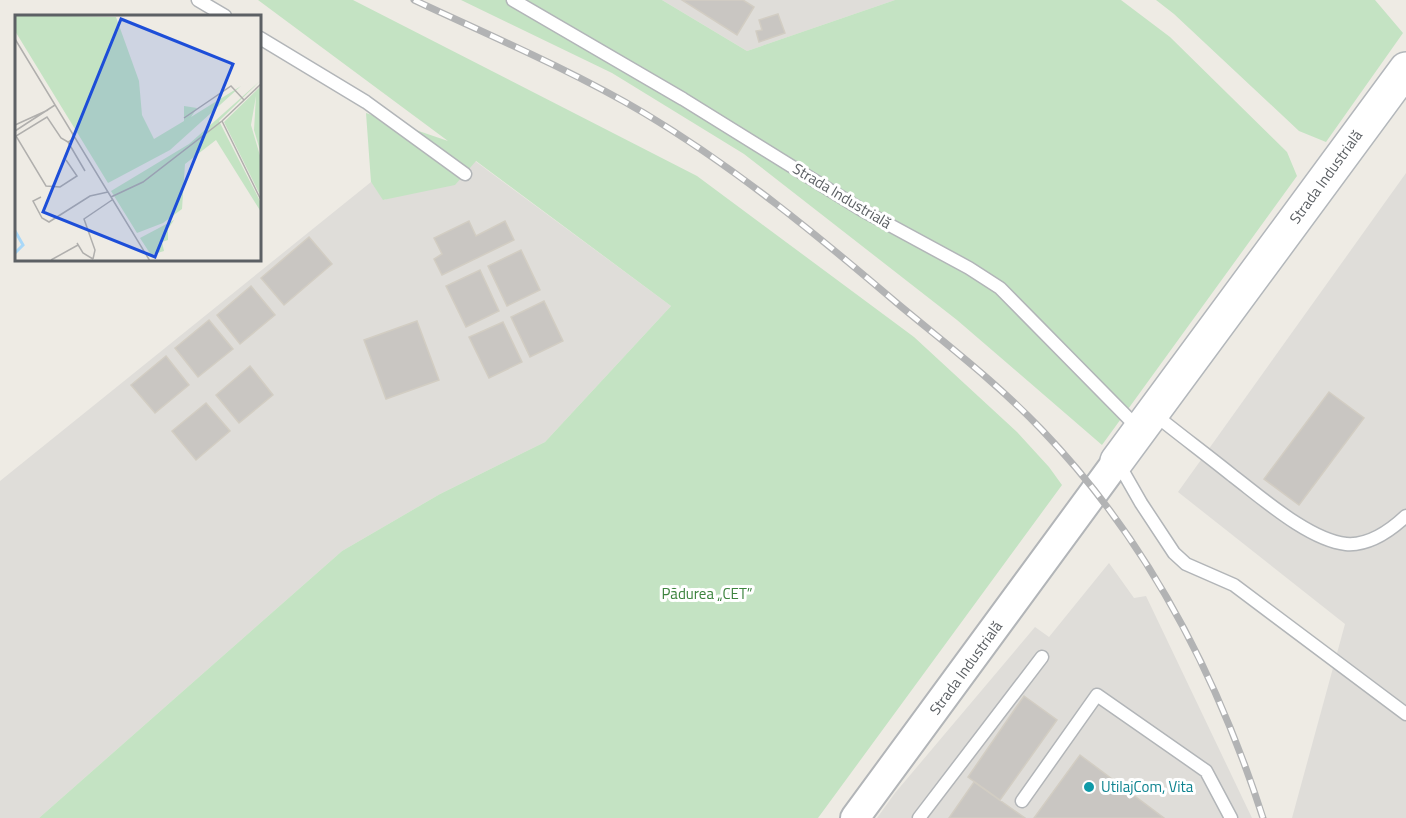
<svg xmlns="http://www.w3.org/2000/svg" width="1406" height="818" font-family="'Titillium Web',sans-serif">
	<rect width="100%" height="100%" fill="#eeebe4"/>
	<!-- industrial -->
	<path fill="#dfddd9" d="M662,0H895L747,51Z
		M475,161L671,306L545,442L440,494L342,551L39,818H0V481L371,182L384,200Z
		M1406,173V818H1292L1345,624L1178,492Z
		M1109,563L1134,598L1146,596L1252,818H877L895,793L1035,627L1049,637Z"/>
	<!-- green -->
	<path fill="#c4e3c3" d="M258,0H353L697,176L914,337L1017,432L1049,467L1062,485L818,818H39L342,551L440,494L545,442L671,306L476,161L455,185L383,200L371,182L366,113L448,141Z
		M461,0H662L747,51L895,0H1121L1170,37L1287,152L1297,176L1102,445L957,320L744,154L612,73Z
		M1156,0H1375L1403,33L1326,142L1299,131L1174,14Z"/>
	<!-- building -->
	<path fill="#c9c6c2" stroke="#d2cdc3" stroke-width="1.5" d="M682,0H743L754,7L737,35Z
		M778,14L785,33L759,42L756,31L762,30L759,20Z
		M469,221L476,236L505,221L514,240L442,275L434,259L442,254L434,238Z
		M309,237L332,264L284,305L261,278Z
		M521,250L540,290L507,306L488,266Z
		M480,270L499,311L466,327L446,286Z
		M251,286L275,315L240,344L217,315Z
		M544,301L563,341L530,357L511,317Z
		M209,320L233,349L198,377L175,348Z
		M417,321L439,380L386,399L364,340Z
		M503,322L522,362L489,378L469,337Z
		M166,356L189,385L155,413L131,385Z
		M250,366L273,395L239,423L216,395Z
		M1329,392L1364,418L1299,505L1264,479Z
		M206,403L230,431L196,460L172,431Z
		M1024,696L1057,720L1000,800L968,777Z
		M1080,755L1164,818H1034Z
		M974,782L1025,818H949Z"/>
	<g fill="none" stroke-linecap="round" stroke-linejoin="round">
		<!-- service casing -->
		<g stroke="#b2b5b8" stroke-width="15">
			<path id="service" d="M198,0L225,16
				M513,0L683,99L862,210L969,268L1000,288L1139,429
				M260,38L366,102L465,174
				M1154,414C1180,435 1207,455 1233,476C1262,498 1309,540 1346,544C1369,546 1390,531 1406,516
				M1117,461L1141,503L1174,553L1186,564L1234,585L1406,714
				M1022,801L1097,695L1206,771L1231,818
				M919,818L1042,657"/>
		</g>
		<!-- tertiary casing -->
		<g stroke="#b2b5b8" stroke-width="32">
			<path id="tertiary" d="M855,818L1117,461"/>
		</g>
		<!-- secondary casing -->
		<g stroke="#b3b7bb" stroke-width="36">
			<path id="secondary" d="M1117,461L1406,69"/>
		</g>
		<!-- service -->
		<use href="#service" stroke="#fff" stroke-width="12"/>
		<!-- tertiary -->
		<use href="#tertiary" stroke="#fff" stroke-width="28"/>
		<!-- secondary -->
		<use href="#secondary" stroke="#fff" stroke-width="33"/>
		<!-- rail casing -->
		<g stroke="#b2b3b4" stroke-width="7">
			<path id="rail" d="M414,0C491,36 571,70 644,113C736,168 817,235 898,304C946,344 997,383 1041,429C1146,538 1217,675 1263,818"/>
		</g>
		<!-- rail -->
		<use href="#rail" stroke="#fff" stroke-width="4.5" stroke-dasharray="14" stroke-linecap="butt"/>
	</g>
	<!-- markers -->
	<circle fill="#0f9aa8" stroke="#fff" stroke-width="2" cx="1089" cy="787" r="6"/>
	<g text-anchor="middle" stroke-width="6" stroke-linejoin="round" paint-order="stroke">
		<!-- street labels -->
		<g font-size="15" fill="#5c6064" stroke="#fff">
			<text transform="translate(1326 177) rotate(-54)" y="5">Strada Industrială</text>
			<text transform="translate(842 196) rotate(31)" y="5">Strada Industrială</text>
			<text transform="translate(966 668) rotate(-54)" y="5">Strada Industrială</text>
		</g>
		<!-- park labels -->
		<g font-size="15" fill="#3c833d" stroke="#fff">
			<text x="707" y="599">Pădurea „CET”</text>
		</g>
		<!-- culture labels -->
		<g font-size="15" fill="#0d838f" stroke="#fff" text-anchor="start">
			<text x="1101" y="792">UtilajCom, Vita</text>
		</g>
	</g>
	<!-- overview -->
	<g transform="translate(15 15)">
		<rect width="246" height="246" fill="#eeebe4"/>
		<path d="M0,0L101,2L124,66L127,100L139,124L169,106V91L182,93L176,102L226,71L155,135L93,168L0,16ZM246,65L204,106L246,188V197L201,125L170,149L167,194L148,208L122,218L96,176L174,129ZM246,71V139L239,115L241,81L236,110L246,144V182L209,107ZM159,205L153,214V225L147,227L149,236L136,240L125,223Z" fill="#c4e3c3"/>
		<path fill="none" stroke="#a9d8f8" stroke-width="3" d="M0,216L8,230L0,238"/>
		<path fill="none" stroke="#b0afad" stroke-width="1.5" d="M0,24L93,177L75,181L34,207L27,203L18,186L26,182M169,103L216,71L229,85M207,106L246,185M0,110L33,95M0,116L40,90M53,127L70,156M51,145L62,161L45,172L31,171L1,121L32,102L46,123L53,127L59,123M93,177L135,246M96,182L128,167L207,106L246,69M62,228L68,238L78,244M78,244L80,235L69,204L97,185M36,245L63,230"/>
		<path fill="#1d4ed8" fill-opacity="0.15" stroke="#1d4ed8" stroke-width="3" d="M106,4L218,49L140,242L28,197Z"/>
		<rect width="246" height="246" fill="none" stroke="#5c6064" stroke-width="3"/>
	</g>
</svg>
